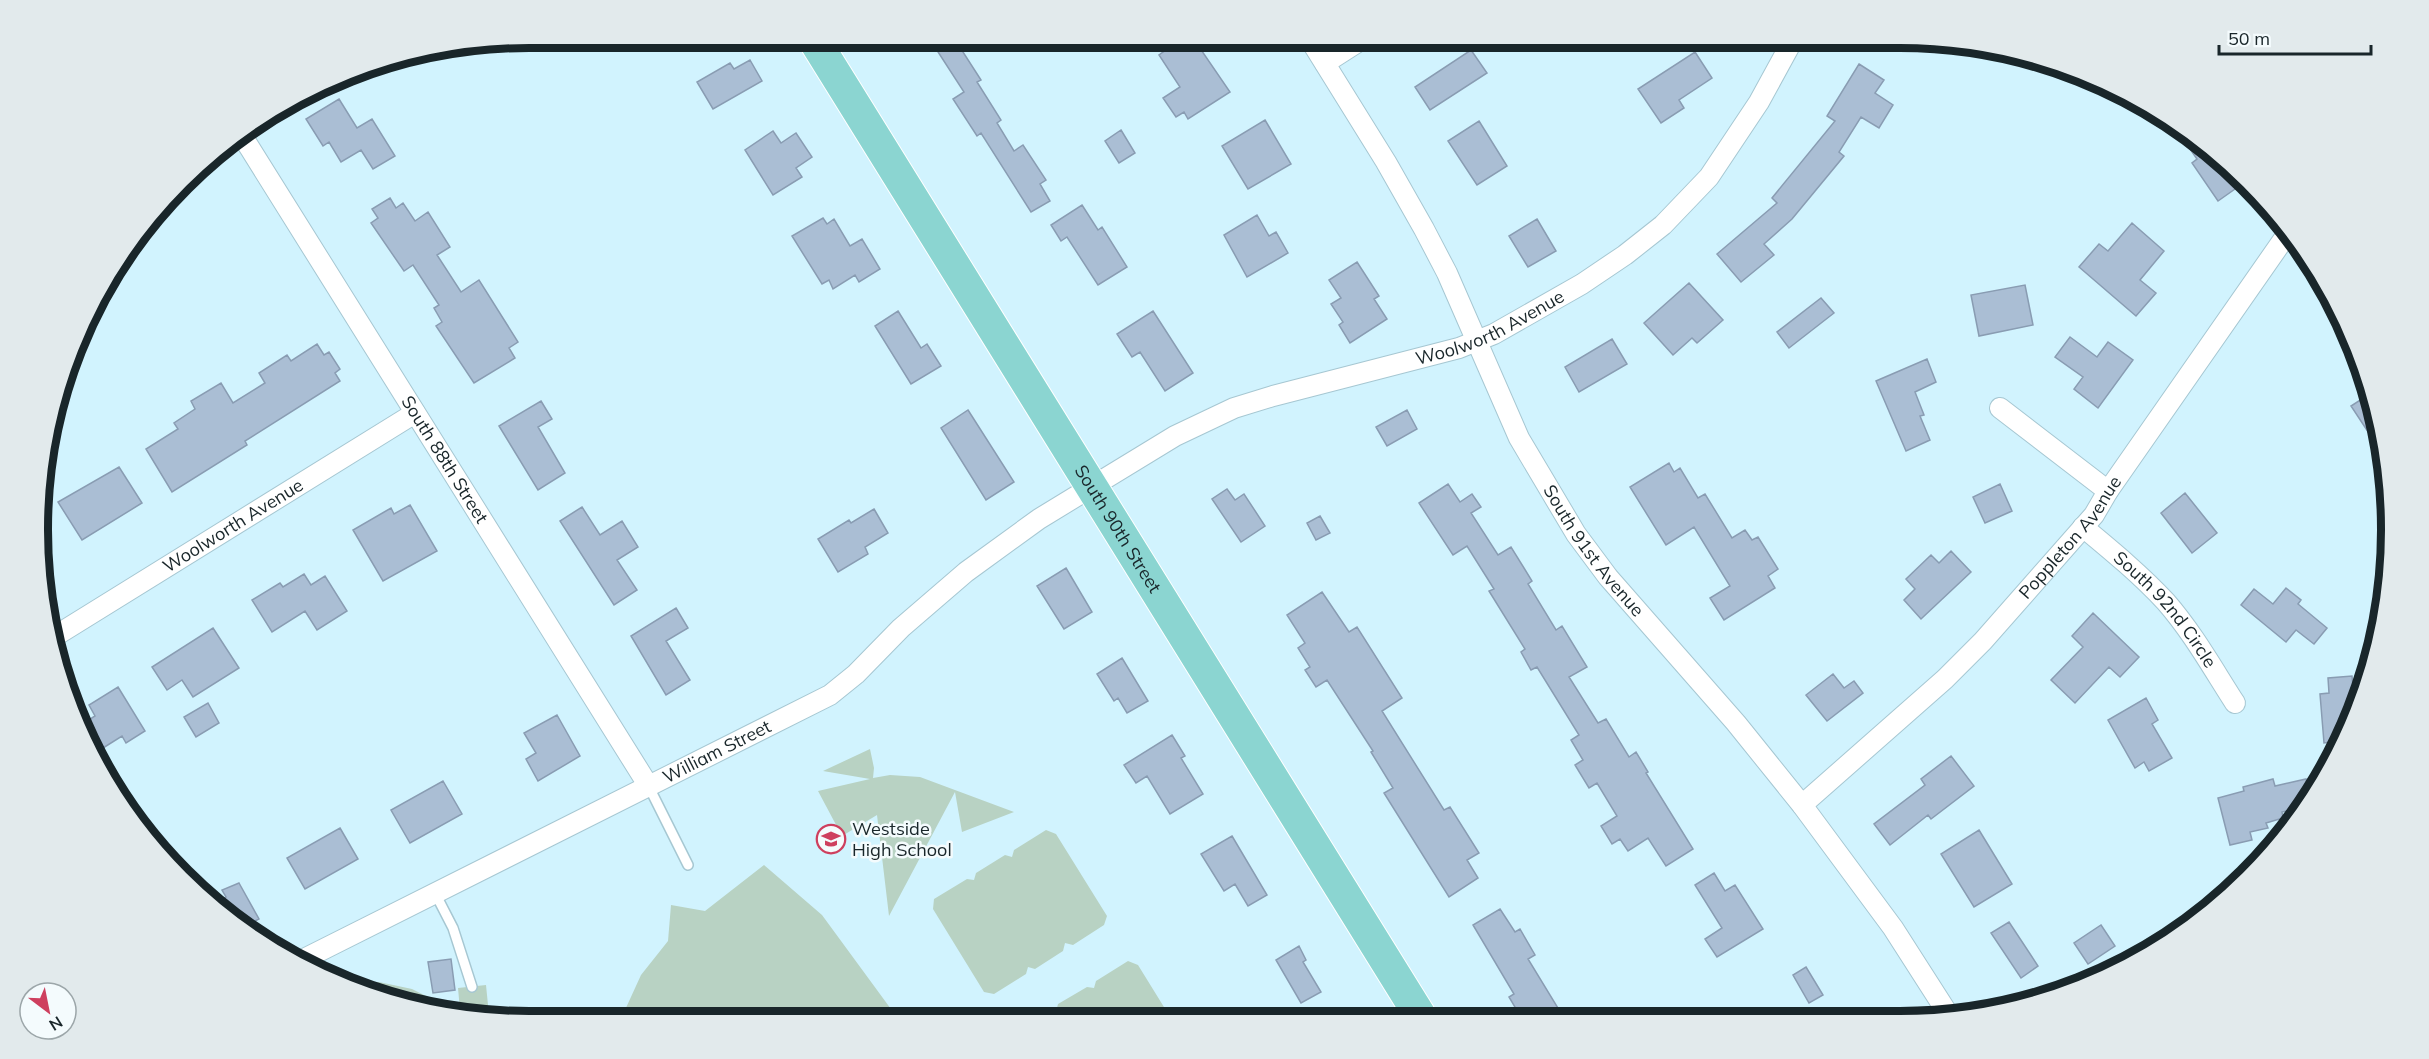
<svg xmlns="http://www.w3.org/2000/svg" width="2429" height="1059" font-family="Mulish,sans-serif">
	<rect width="100%" height="100%" fill="#d1f3fe"/>
	<!-- green -->
	<path fill="#b8d2c3" d="M870,749L874,768L873,778L890,775L920,777L1014,812L962,832L955,792L889,916L877,815L842,836L818,791L870,779L823,771Z
		M1046,830L1056,834L1107,916L1104,925L1073,945L1065,943L1063,951L1035,969L1028,967L1026,974L994,994L984,992L933,909L934,899L967,879L974,880L976,873L1005,855L1012,857L1014,850Z
		M764,865L822,915L899,1020L620,1021L641,975L668,941L671,905L705,911Z
		M1128,961L1138,965L1172,1020H1033L1049,1010L1056,1012L1058,1004L1087,987L1094,988L1096,981Z
		M379,982L412,989L450,1008L371,995L353,985Z
		M486,985L489,1015L460,1010L458,988Z"/>
	<!-- building -->
	<path fill="#aabed4" stroke="#899cb2" stroke-width="1.5" d="M929,38H954L981,80L977,82L1001,120L997,123L1014,151L1023,145L1046,180L1040,184L1050,201L1031,212L981,133L977,136L953,99L964,92Z
		M1164,38H1193L1230,92L1188,119L1184,112L1176,117L1163,98L1180,87L1159,55L1170,47Z
		M1471,50L1487,73L1430,110L1415,87Z
		M1695,52L1712,78L1679,100L1684,108L1661,123L1638,89Z
		M750,60L762,81L713,109L697,82L730,63L734,69Z
		M1859,64L1884,80L1875,93L1893,105L1879,128L1861,117L1839,152L1844,156L1792,219L1764,244L1774,255L1741,282L1717,254L1777,203L1772,198L1835,121L1827,116Z
		M339,99L357,128L372,119L395,156L373,169L361,150L341,162L329,142L323,146L306,119Z
		M1265,120L1291,164L1248,189L1222,146Z
		M1479,121L1507,166L1477,185L1448,141Z
		M2176,126L2224,160L2245,182L2218,201L2192,163L2197,159L2175,127Z
		M1121,130L1135,153L1119,163L1105,141Z
		M773,131L781,143L796,133L812,157L796,168L802,177L773,195L745,150Z
		M390,198L396,208L403,203L415,221L428,212L450,247L437,255L461,292L479,280L518,342L509,348L515,358L474,383L436,326L442,322L434,308L439,305L413,265L404,271L371,223L378,218L372,209Z
		M1082,205L1098,230L1102,227L1127,267L1098,285L1067,237L1061,241L1051,225Z
		M1257,215L1269,236L1276,232L1288,253L1247,277L1224,235Z
		M823,218L827,224L834,219L850,246L862,239L880,269L859,282L855,275L833,289L829,280L822,284L792,236Z
		M1537,219L1556,251L1528,267L1509,236Z
		M2132,223L2164,251L2140,280L2156,293L2136,316L2079,267L2099,244L2108,251Z
		M1357,262L1379,296L1374,299L1387,319L1350,343L1339,325L1343,322L1331,304L1341,298L1329,280Z
		M1689,283L1723,320L1697,343L1692,338L1673,355L1644,323Z
		M2025,285L2033,325L1979,336L1971,295Z
		M1821,298L1834,313L1789,348L1777,332Z
		M898,311L921,348L927,344L941,366L911,384L875,326Z
		M1153,311L1193,373L1165,391L1140,352L1132,357L1117,334Z
		M2070,337L2097,357L2108,342L2133,360L2098,408L2074,389L2083,377L2055,357Z
		M1612,339L1627,364L1579,392L1565,367Z
		M317,344L324,355L329,352L340,369L335,373L340,381L245,441L247,445L172,492L146,449L178,429L174,423L195,409L191,401L221,383L233,403L265,383L259,373L287,355L291,361Z
		M1927,359L1936,382L1915,392L1924,415L1920,416L1930,440L1906,451L1876,381Z
		M2371,393L2375,402L2384,456L2351,406Z
		M541,401L552,419L538,427L565,473L538,490L499,426Z
		M968,410L1014,482L986,500L941,428Z
		M1407,410L1417,429L1387,446L1376,427Z
		M1669,463L1674,472L1680,468L1698,498L1705,494L1732,538L1745,530L1752,540L1758,537L1778,569L1768,576L1775,588L1724,620L1710,598L1730,586L1694,527L1666,545L1630,487Z
		M119,467L142,503L82,540L58,502Z
		M1448,484L1460,502L1472,494L1481,507L1471,513L1498,555L1511,547L1532,581L1528,584L1556,630L1562,626L1587,667L1569,677L1598,723L1606,719L1629,757L1636,752L1648,772L1646,773L1693,849L1666,866L1648,838L1628,851L1620,839L1612,844L1601,826L1617,816L1597,783L1589,788L1575,765L1583,760L1571,740L1579,735L1537,667L1531,670L1521,652L1525,649L1489,591L1494,589L1467,546L1453,555L1419,503Z
		M2000,484L2012,511L1985,523L1973,497Z
		M1227,489L1235,500L1244,494L1265,526L1241,542L1212,499Z
		M2185,493L2217,533L2192,553L2161,513Z
		M410,505L437,551L383,581L353,530L391,508L394,514Z
		M582,507L600,535L622,521L638,547L617,560L637,590L614,605L560,521Z
		M874,509L888,533L865,547L868,554L838,572L818,539L849,520L851,523Z
		M1320,516L1330,533L1316,540L1307,523Z
		M1951,551L1971,572L1921,619L1904,600L1915,589L1906,579L1931,555L1939,563Z
		M1066,568L1092,612L1064,629L1037,586Z
		M304,574L311,585L325,576L347,611L317,630L305,611L272,632L252,600L280,583L283,587Z
		M2286,588L2301,600L2298,604L2327,628L2314,644L2296,630L2286,642L2241,605L2254,589L2273,604Z
		M1322,592L1349,632L1357,627L1402,698L1382,711L1444,810L1450,807L1479,853L1467,860L1478,878L1449,897L1384,793L1393,788L1371,752L1373,751L1327,680L1316,687L1305,670L1310,667L1298,648L1305,643L1287,615Z
		M676,608L688,628L666,641L690,680L666,695L631,636Z
		M2093,613L2139,657L2120,677L2109,667L2075,703L2051,680L2083,647L2072,636Z
		M213,628L239,668L193,697L182,680L167,690L152,667Z
		M1122,658L1148,701L1127,713L1118,698L1114,701L1097,674Z
		M1833,674L1844,688L1854,681L1863,693L1827,721L1806,695Z
		M2352,676L2355,710L2339,741L2324,743L2320,694L2329,693L2328,678Z
		M118,687L145,731L126,743L122,736L95,753L84,723L95,716L89,705Z
		M2146,698L2158,720L2152,724L2172,758L2149,771L2144,762L2135,768L2108,720Z
		M208,703L219,723L196,737L184,717Z
		M557,715L580,756L538,781L526,759L536,753L524,733Z
		M1172,735L1185,756L1181,758L1203,794L1170,814L1147,776L1136,783L1124,765Z
		M1951,756L1974,786L1931,819L1928,815L1890,845L1874,824L1925,785L1921,779Z
		M2273,779L2275,786L2306,779L2311,798L2308,803L2305,806L2282,812L2283,818L2266,823L2268,828L2250,832L2252,840L2230,845L2218,798L2244,791L2243,787Z
		M443,781L462,814L410,843L391,810Z
		M340,828L358,859L305,889L287,858Z
		M1979,830L2012,884L1974,907L1941,854Z
		M1232,836L1267,895L1248,906L1235,884L1224,891L1201,854Z
		M1714,873L1725,891L1735,885L1763,929L1717,957L1705,939L1722,928L1695,885Z
		M239,883L259,919L244,927L230,920L213,904L226,897L222,890Z
		M1500,909L1515,932L1520,929L1535,955L1528,959L1564,1018L1522,1019L1509,997L1514,994L1473,925Z
		M2009,922L2038,966L2021,978L1991,933Z
		M2101,925L2115,946L2088,964L2074,943Z
		M1299,946L1306,960L1303,962L1321,992L1301,1003L1276,960Z
		M451,959L455,990L433,993L428,962Z
		M1806,967L1823,995L1809,1003L1793,975Z"/>
	<g fill="none" stroke-linecap="round" stroke-linejoin="round">
		<!-- lane casing -->
		<g stroke="#a6c7d2" stroke-width="12">
			<path id="lane" d="M648,785L688,865
				M435,893L453,928L472,987"/>
		</g>
		<!-- street casing -->
		<g stroke="#a6c7d2" stroke-width="22">
			<g id="street">
				<path id="s1" d="M1309,38L1386,162L1424,229L1447,273L1519,438L1576,534L1608,577L1736,723L1802,805L1893,928L1950,1017"/>
				<path d="M1325,63L1364,38"/>
				<path id="s2" d="M241,134L648,785"/>
				<path d="M2000,408L2108,491"/>
				<path id="s3" d="M2083,527C2112,551 2141,575 2166,602C2193,633 2213,669 2235,703"/>
				<path id="s4" d="M52,638L415,413"/>
				<path id="s5" d="M1802,805L1945,679L1983,641L2094,515L2108,491L2290,230"/>
				<path id="s6" d="M304,959L830,695L856,674L901,628L966,572L1039,519L1175,436L1234,408L1273,396L1459,348L1494,334L1582,284L1625,255L1663,225L1709,177L1759,102L1794,38"/>
			</g>
		</g>
		<!-- primary casing -->
		<g stroke="#fff" stroke-width="34">
			<g id="primary">
				<path id="s7" d="M813,38L1422,1019"/>
			</g>
		</g>
		<!-- lane -->
		<use href="#lane" stroke="#fff" stroke-width="9"/>
		<!-- street -->
		<use href="#street" stroke="#fff" stroke-width="20"/>
		<!-- primary -->
		<use href="#primary" stroke="#8bd5d1" stroke-width="32"/>
	</g>
	<!-- icons -->
	<defs>
		<g id="school-ring" transform="scale(1.5)"><circle r="9.5" fill="#f4fbfd" stroke="#ce3f5e" stroke-width="1.5"/><path d="M0-5L7-2L0 1L-7-2ZM-4 1L0 2.5L4 1V4Q0 6-4 4Z" fill="#ce3f5e"/></g>
	</defs>
	<g fill-rule="evenodd">
		<use href="#school-ring" x="831" y="839"/>
	</g>
	<g text-anchor="middle" stroke-width="5" stroke-linejoin="round" paint-order="stroke">
		<!-- street labels -->
		<g font-size="18" fill="#19262a" stroke="#f4fbfd">
			<text dy="6" stroke="none"><textPath href="#s6" startOffset="1356">Woolworth Avenue</textPath></text>
			<text dy="6" stroke="none"><textPath href="#s2" startOffset="384">South 88th Street</textPath></text>
			<text dy="6" stroke="none"><textPath href="#s4" startOffset="213">Woolworth Avenue</textPath></text>
			<text dy="6" stroke="none"><textPath href="#s7" startOffset="578">South 90th Street</textPath></text>
			<text dy="6" stroke="none"><textPath href="#s5" startOffset="380">Poppleton Avenue</textPath></text>
			<text dy="6" stroke="none"><textPath href="#s1" startOffset="588">South 91st Avenue</textPath></text>
			<text dy="6" stroke="none"><textPath href="#s3" startOffset="117">South 92nd Circle</textPath></text>
			<text dy="6" stroke="none"><textPath href="#s6" startOffset="462">William Street</textPath></text>
		</g>
		<!-- poi labels -->
		<g font-size="18" fill="#19262a" stroke="#f4fbfd" text-anchor="start">
			<text x="852" y="835">Westside<tspan x="852" dy="21">High School</tspan></text>
		</g>
	</g>
	<!-- crop -->
	<path d="M0 0H2429V1059H0ZM529 48H1900A481 481 0 0 1 2381 529V530A481 481 0 0 1 1900 1011H529A481 481 0 0 1 48 530V529A481 481 0 0 1 529 48Z" fill="#e2eaec" fill-rule="evenodd"/>
	<path fill="none" stroke="#19262a" stroke-width="8" d="M529 48H1900A481 481 0 0 1 2381 529V530A481 481 0 0 1 1900 1011H529A481 481 0 0 1 48 530V529A481 481 0 0 1 529 48Z"/>
	<!-- north arrow -->
	<g transform="translate(48 1011) rotate(148)"><circle r="28" fill="#f4fbfd" stroke="#9ca6a9" stroke-width="1.5"/>
	<path d="M0-4.5L10 22L0 15L-10 22Z" fill="#ce3f5e"/>
	<text y="-9" font-size="16" font-weight="bold" text-anchor="middle" fill="#19262a">N</text>
	</g>
	<!-- scale -->
	<path d="M2219 45v9h152v-9" fill="none" stroke="#19262a" stroke-width="3"/>
	<text x="2228" y="45" font-size="18" fill="#19262a" stroke="#f4fbfd" stroke-width="4.5" paint-order="stroke">50 m</text>
</svg>
